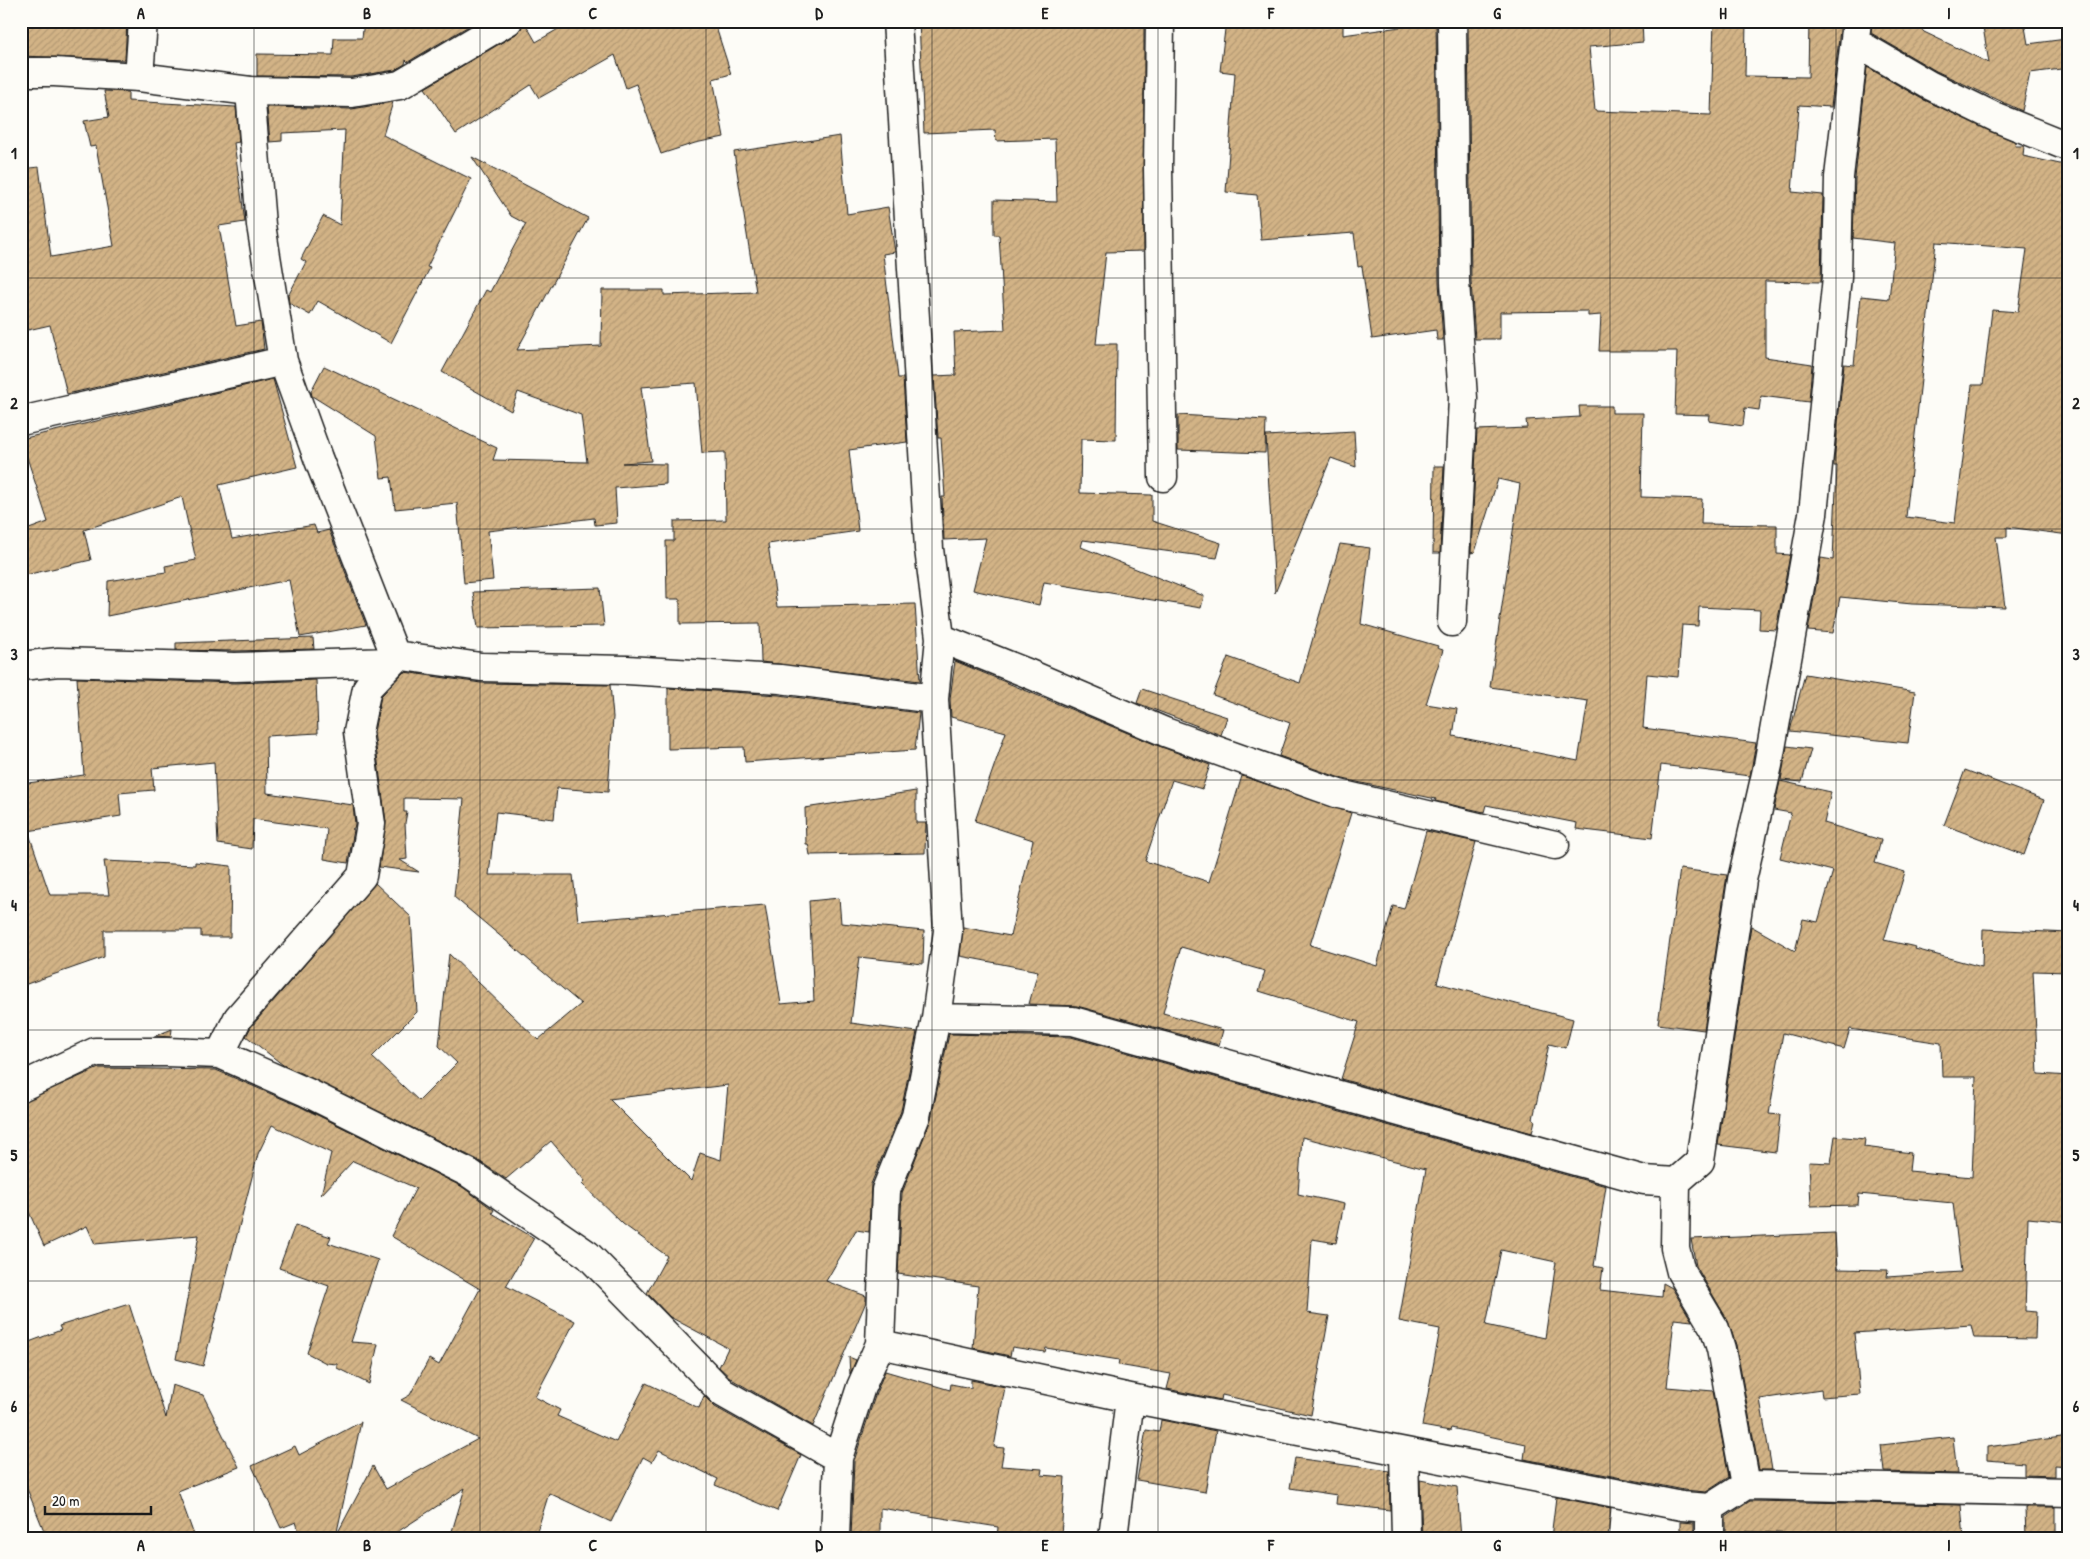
<svg xmlns="http://www.w3.org/2000/svg" width="2090" height="1559" font-family="'Patrick Hand',sans-serif">
	<defs>
		<pattern id="building-hatch" width="6" height="6" patternUnits="userSpaceOnUse" patternTransform="scale(1.25)"><rect width="6" height="6" fill="#d2b386"/><path d="M-1 1l2-2M0 6l6-6M5 7l2-2" fill="none" stroke="#b49973"/></pattern>
	</defs>
	<rect width="100%" height="100%" fill="#fdfcf7"/>
	<filter id="ink" filterUnits="userSpaceOnUse"><feTurbulence type="fractalNoise" baseFrequency=".02" numOctaves="2"/><feDisplacementMap in="SourceGraphic" scale="10" xChannelSelector="R" yChannelSelector="G"/><feConvolveMatrix kernelMatrix="1 2 1 2 8 2 1 2 1" color-interpolation-filters="sRGB"/></filter>
	<g filter="url(#ink)">
		<!-- building -->
		<path fill="url(#building-hatch)" stroke="#1c1c1c" fill-rule="evenodd" d="M21,21H127L125,60L21,56Z
			M364,21H477L408,62L406,60L405,64L395,70L351,77L257,76V54L333,55L334,38H362Z
			M524,21L536,42L572,21H714L731,74L713,79L724,137L695,143L661,154L636,84L626,88L615,55L539,98L531,85L456,134L425,88L516,34L521,29Z
			M919,21H1144V251L1106,252L1096,344H1117L1116,440L1081,439L1080,493L1152,495V521L1221,543L1217,558L1083,540L1081,547L1204,596L1201,608L1044,582L1039,605L973,590L986,538L944,540L942,497H945L941,438H938L934,376L956,375L954,332L1005,330L999,235H994V200L1057,202L1055,139L996,141L995,130L924,133Z
			M1226,21H1343V35L1436,22L1439,282L1443,340H1437L1436,330L1372,339L1362,266L1358,267L1354,233L1261,240L1257,195L1226,192L1235,73L1220,71Z
			M1468,21H1642L1643,42L1589,47L1595,111L1711,115L1714,21H1746L1745,76L1808,77L1809,21H1841L1831,107L1799,105L1792,192L1823,195L1821,282L1765,281V357L1812,364L1809,402L1761,396L1759,410L1745,408L1743,426L1709,421L1710,415L1675,414L1677,351H1599L1601,315L1588,316V311L1500,312V339H1475L1471,281Z
			M1872,21H1914L1924,32L1989,63L1982,21H2024L2028,44L2066,39L2069,68L2030,73L2022,111L1936,71L1871,33Z
			M1867,67L1922,99L2016,142L2015,146H2024L2023,156L2069,166V253L2065,294H2069V452L2064,487L2069,488V535L2007,527V537H1996L2005,607L1912,604L1840,597L1833,633L1808,631L1821,558L1833,560L1837,466H1834V460L1844,364L1854,365L1861,296L1889,299L1895,243L1853,238L1855,178ZM1936,242L2027,249L2018,312L1992,310L1983,385H1972L1955,523L1906,517Z
			M104,91L128,92V101L236,107L239,142L234,143L245,222L219,226L236,326L261,322L264,349L67,394L50,325L28,330L25,312L21,313V169L39,167L51,257L114,246L96,146L90,147L84,121L109,117Z
			M393,102L383,135L471,179L427,267L430,268L391,343L318,301L310,315L289,303L288,296L306,262L301,259L323,216L340,225L345,130L282,133V141L270,142L267,107L352,109Z
			M840,136L847,214L888,207L895,252L883,254L898,378H903L907,442L849,450L858,531L768,544L777,607L915,604L920,681L761,662L760,623L680,624V599H667L666,541H674V521L726,520L725,452L702,453L696,383L641,387L651,461L622,463L666,464V484L615,488L617,523L595,525L594,518L488,531L493,580L464,583L457,503L395,509L391,477L381,478L376,436L312,396L311,391L324,366L497,448L493,460L587,462L581,415L518,392L511,411L442,372L486,290L490,292L526,224L511,216L472,157L588,218L517,350L601,346L602,290H664V295L756,292L734,152Z
			M273,379L297,467L219,485L232,539L314,525L317,533L329,530L366,625L300,637L289,580L107,616L108,581L166,572L165,566L196,560L182,497L84,530L91,560L21,576V532L48,522L21,439Z
			M1579,406H1612V413H1643L1641,497L1702,499L1701,524L1777,525V554L1790,555L1776,630L1759,629L1760,610L1699,607L1698,626L1682,625L1678,677L1647,674L1643,728L1756,743L1750,776L1661,765L1652,838L1576,829L1577,823L1486,805L1484,812L1435,801L1436,799L1343,779L1279,756L1290,723L1213,695L1228,657L1300,683L1340,544L1370,548L1361,624L1438,646L1437,648L1443,650L1426,704L1457,709L1453,736L1578,761L1588,701L1490,687L1520,484L1498,479L1475,552L1471,553L1477,430L1527,428L1526,420L1580,417Z
			M1178,415L1266,420L1265,453L1178,450Z
			M1354,431L1356,467L1331,458L1275,593L1266,436Z
			M1434,466H1444L1440,553H1433Z
			M600,588L604,626L478,628L473,592Z
			M313,638L314,649L235,651L176,650V643Z
			M955,661L1159,746L1210,765L1202,789L1172,780L1145,861L1209,882L1242,776L1351,813L1310,945L1377,966L1393,906L1404,909L1426,831L1476,842L1437,983L1573,1019L1566,1048L1549,1044L1533,1119L1535,1120L1532,1133L1341,1079L1359,1022L1259,991L1265,971L1181,947L1163,1013L1223,1030L1219,1045L1077,1006L1029,1004L1038,971L960,956L963,927L1010,936L1033,840L975,821L1006,732L951,717L950,699Z
			M404,672L481,683L610,685L613,717L608,792L557,788L554,819L496,812L489,875H573L578,921L765,905L781,1004L814,1001L809,901L839,898L841,923L924,931L923,964L859,957L851,1023L917,1032L901,1111L871,1184L869,1232L856,1230L826,1281L866,1296V1302L813,1426L733,1380L719,1367L728,1348L670,1317L647,1293L667,1256L623,1224L582,1184L585,1181L551,1141L506,1179L476,1159L283,1065L246,1036L251,1027L375,883L411,917L417,1012L372,1057L419,1101L457,1063L439,1046L449,954L538,1040L581,1004L454,897L464,799L404,798V812H407L405,823L407,859L400,860L419,872L379,867L386,822L374,732L381,696ZM728,1085L721,1160L700,1153L691,1181L609,1099Z
			M1805,674L1915,692L1908,743L1790,731Z
			M77,678L235,683L316,680L318,733L266,736L267,793L353,805L355,824L354,828L352,829L354,830L348,863L324,859L327,829L253,819L252,849L218,844L214,762L152,768L154,790L119,793L121,816L28,831L50,895H109L104,861L195,865V862L231,866L230,937H201V930H104V957L21,986V784L84,775Z
			M668,688L779,695L919,713L915,750L745,762L744,747L668,749Z
			M1142,689L1227,717L1221,735L1137,703Z
			M1787,746L1811,749L1802,782L1781,780Z
			M1965,770L2044,800L2024,855L1944,825Z
			M1780,781L1831,792L1824,823L1881,840L1875,863L1905,872L1884,940L1916,947L1915,949L1982,967L1983,929L2069,933V972L2033,971L2038,1074L2069,1076V1222L2028,1218L2025,1311L2036,1312L2035,1339L1974,1338L1971,1325L1854,1333L1860,1394L1822,1397L1821,1390L1760,1399L1772,1470H1759L1736,1345L1728,1321L1696,1266L1691,1239L1835,1233L1837,1269L1888,1270L1887,1277L1961,1272L1953,1203L1859,1194L1858,1205L1811,1206L1809,1162L1831,1163L1835,1136L1865,1139L1864,1147L1911,1153L1909,1171L1972,1177L1976,1077H1942L1941,1043L1850,1029L1844,1049L1783,1033L1769,1114L1780,1115L1776,1152L1718,1145L1751,926L1795,951L1803,919L1818,922L1833,871L1780,858L1791,813L1774,810Z
			M916,791V823H926L925,853L810,855L808,844H806L805,808Z
			M1680,869L1727,875L1704,1030L1658,1024Z
			M172,1029L171,1037L155,1036Z
			M949,1034L1071,1037L1606,1186L1594,1266L1603,1268L1600,1290L1662,1297L1663,1283L1672,1288L1692,1321L1674,1319L1667,1387L1713,1391L1729,1477L1706,1492L1684,1490L1524,1459L1526,1444L1451,1428L1450,1431L1422,1426L1440,1329L1399,1321L1426,1169L1302,1137L1298,1194L1344,1204L1336,1243L1312,1239L1307,1313L1329,1316L1311,1415L1222,1395L1221,1400L1167,1389L1171,1374L1118,1365L1119,1360L1046,1348L1045,1352L1012,1347L1010,1356L973,1348L978,1286L898,1274L902,1193L931,1119ZM1501,1250L1556,1262L1545,1338L1486,1325Z
			M99,1068L216,1070L299,1106L461,1186L494,1210L492,1213L534,1238L506,1286L575,1321L535,1397L560,1410L557,1416L616,1442L646,1383L699,1408L704,1396L715,1407L801,1455L777,1511L715,1485L718,1479L659,1450L652,1462L643,1457L611,1522L549,1493L535,1538H450L465,1488L388,1538H301L296,1522L281,1528L252,1466L295,1446L299,1455L361,1422L336,1536L373,1466L386,1489L478,1439L401,1400L410,1395L429,1359L439,1365L480,1289L391,1236L416,1188L353,1161L321,1195L331,1153L272,1125L258,1154L203,1366L176,1359L199,1235L95,1244L87,1226L44,1246L21,1194V1102Z
			M295,1225L331,1237L328,1243L378,1260L351,1342L378,1344L369,1384L337,1368V1364L326,1363L307,1353L329,1286L279,1268Z
			M129,1304L166,1418L172,1385L203,1395L239,1467L178,1491L195,1538H47L21,1474V1345L61,1330L59,1326Z
			M849,1357L856,1360L850,1374Z
			M885,1371L950,1390L951,1384L971,1388V1380L1005,1387L994,1447L1004,1448L1001,1466L1042,1469L1041,1475L1065,1477L1061,1536L1024,1534L1023,1538H997L998,1527L880,1508V1538H851L854,1461L876,1393Z
			M1161,1420L1216,1431L1205,1492L1137,1480L1146,1430L1159,1432Z
			M2069,1436V1466L2055,1465V1476L2024,1475V1463L1987,1460V1447Z
			M1953,1437L1957,1474L1884,1472L1881,1445Z
			M1295,1458L1389,1471L1390,1510L1336,1504L1337,1495L1290,1488Z
			M1420,1480L1457,1487L1461,1538H1422Z
			M1556,1497L1611,1508L1608,1538H1551Z
			M1750,1501L1961,1505L1964,1538H1819V1535L1737,1531V1538H1726V1517Z
			M2025,1507H2056V1538H2026Z
			M1680,1522L1694,1523V1538H1680Z"/>
		<g fill="none" stroke-linecap="round" stroke-linejoin="round">
			<!-- street casing -->
			<g stroke="#1c1c1c" stroke-width="31">
				<path id="street" d="M1160,21L1158,167L1163,477
					M1452,21L1455,282L1463,398L1452,622
					M1855,42L1929,85L1997,118L2069,147
					M139,77L143,21
					M250,91L261,225L283,361L318,458L395,655L481,667L627,670L780,679L934,699
					M21,421L283,361
					M940,638L1027,673L1165,732L1339,794L1555,845
					M21,666L58,662L235,667L392,662L395,655
					M936,1018L1073,1021L1644,1180L1676,1182L1700,1161L1742,880L1768,765L1813,514L1837,277L1839,177L1857,21
					M220,1054L238,1018L362,876L371,824L358,732L367,688L392,662
					M21,1087L95,1052H166L220,1054L306,1092L469,1173L588,1255L723,1393L838,1458
					M1676,1182L1675,1248L1681,1272L1715,1329L1721,1349L1746,1485
					M880,1344L886,1190L916,1116L936,1018L948,931L934,699L940,638L929,549L897,21
					M1404,1452L1406,1538
					M835,1538L838,1458L861,1387L880,1344L1130,1398L1682,1506L1710,1508L1746,1485L2069,1492
					M1113,1538L1130,1398
					M1710,1538V1508"/>
			</g>
			<!-- secondary casing -->
			<g stroke="#1c1c1c" stroke-width="31">
				<path id="secondary" d="M21,72H54L139,77L250,91L352,93L400,85L508,21"/>
			</g>
			<!-- street -->
			<use href="#street" stroke="#fdfcf7" stroke-width="28"/>
			<!-- secondary -->
			<use href="#secondary" stroke="#fdfcf7" stroke-width="28"/>
		</g>
	</g>
	<!-- grid -->
	<path fill="none" stroke="#1c1c1c" stroke-width="1" stroke-opacity="0.55" d="M254,21V1538M480,21V1538M706,21V1538M932,21V1538M1158,21V1538M1384,21V1538M1610,21V1538M1836,21V1538M21,278H2069M21,529H2069M21,780H2069M21,1030H2069M21,1281H2069"/>
	<!-- margin -->
	<rect width="2090" height="1559" fill="none" stroke="#fdfcf7" stroke-width="55"/>
	<!-- scale -->
	<path d="M45 1506v8h106v-8" fill="none" stroke="#1c1c1c" stroke-width="2.5"/>
	<text x="52" y="1506" font-size="15" fill="#1c1c1c" stroke="#fdfcf7" stroke-width="4" paint-order="stroke">20 m</text>
	<rect x="28" y="28" width="2034" height="1504" fill="none" stroke="#1c1c1c" stroke-width="2"/>
	<g font-size="16" text-anchor="middle" font-weight="bold" fill="#1c1c1c">
		<text x="141" y="19">A</text>
		<text x="367" y="19">B</text>
		<text x="593" y="19">C</text>
		<text x="819" y="19">D</text>
		<text x="1045" y="19">E</text>
		<text x="1271" y="19">F</text>
		<text x="1497" y="19">G</text>
		<text x="1723" y="19">H</text>
		<text x="1949" y="19">I</text>
		<text x="14" y="159">1</text>
		<text x="2076" y="159">1</text>
		<text x="14" y="409">2</text>
		<text x="2076" y="409">2</text>
		<text x="14" y="660">3</text>
		<text x="2076" y="660">3</text>
		<text x="14" y="911">4</text>
		<text x="2076" y="911">4</text>
		<text x="14" y="1161">5</text>
		<text x="2076" y="1161">5</text>
		<text x="14" y="1412">6</text>
		<text x="2076" y="1412">6</text>
		<text x="141" y="1551">A</text>
		<text x="367" y="1551">B</text>
		<text x="593" y="1551">C</text>
		<text x="819" y="1551">D</text>
		<text x="1045" y="1551">E</text>
		<text x="1271" y="1551">F</text>
		<text x="1497" y="1551">G</text>
		<text x="1723" y="1551">H</text>
		<text x="1949" y="1551">I</text>
	</g>
</svg>
